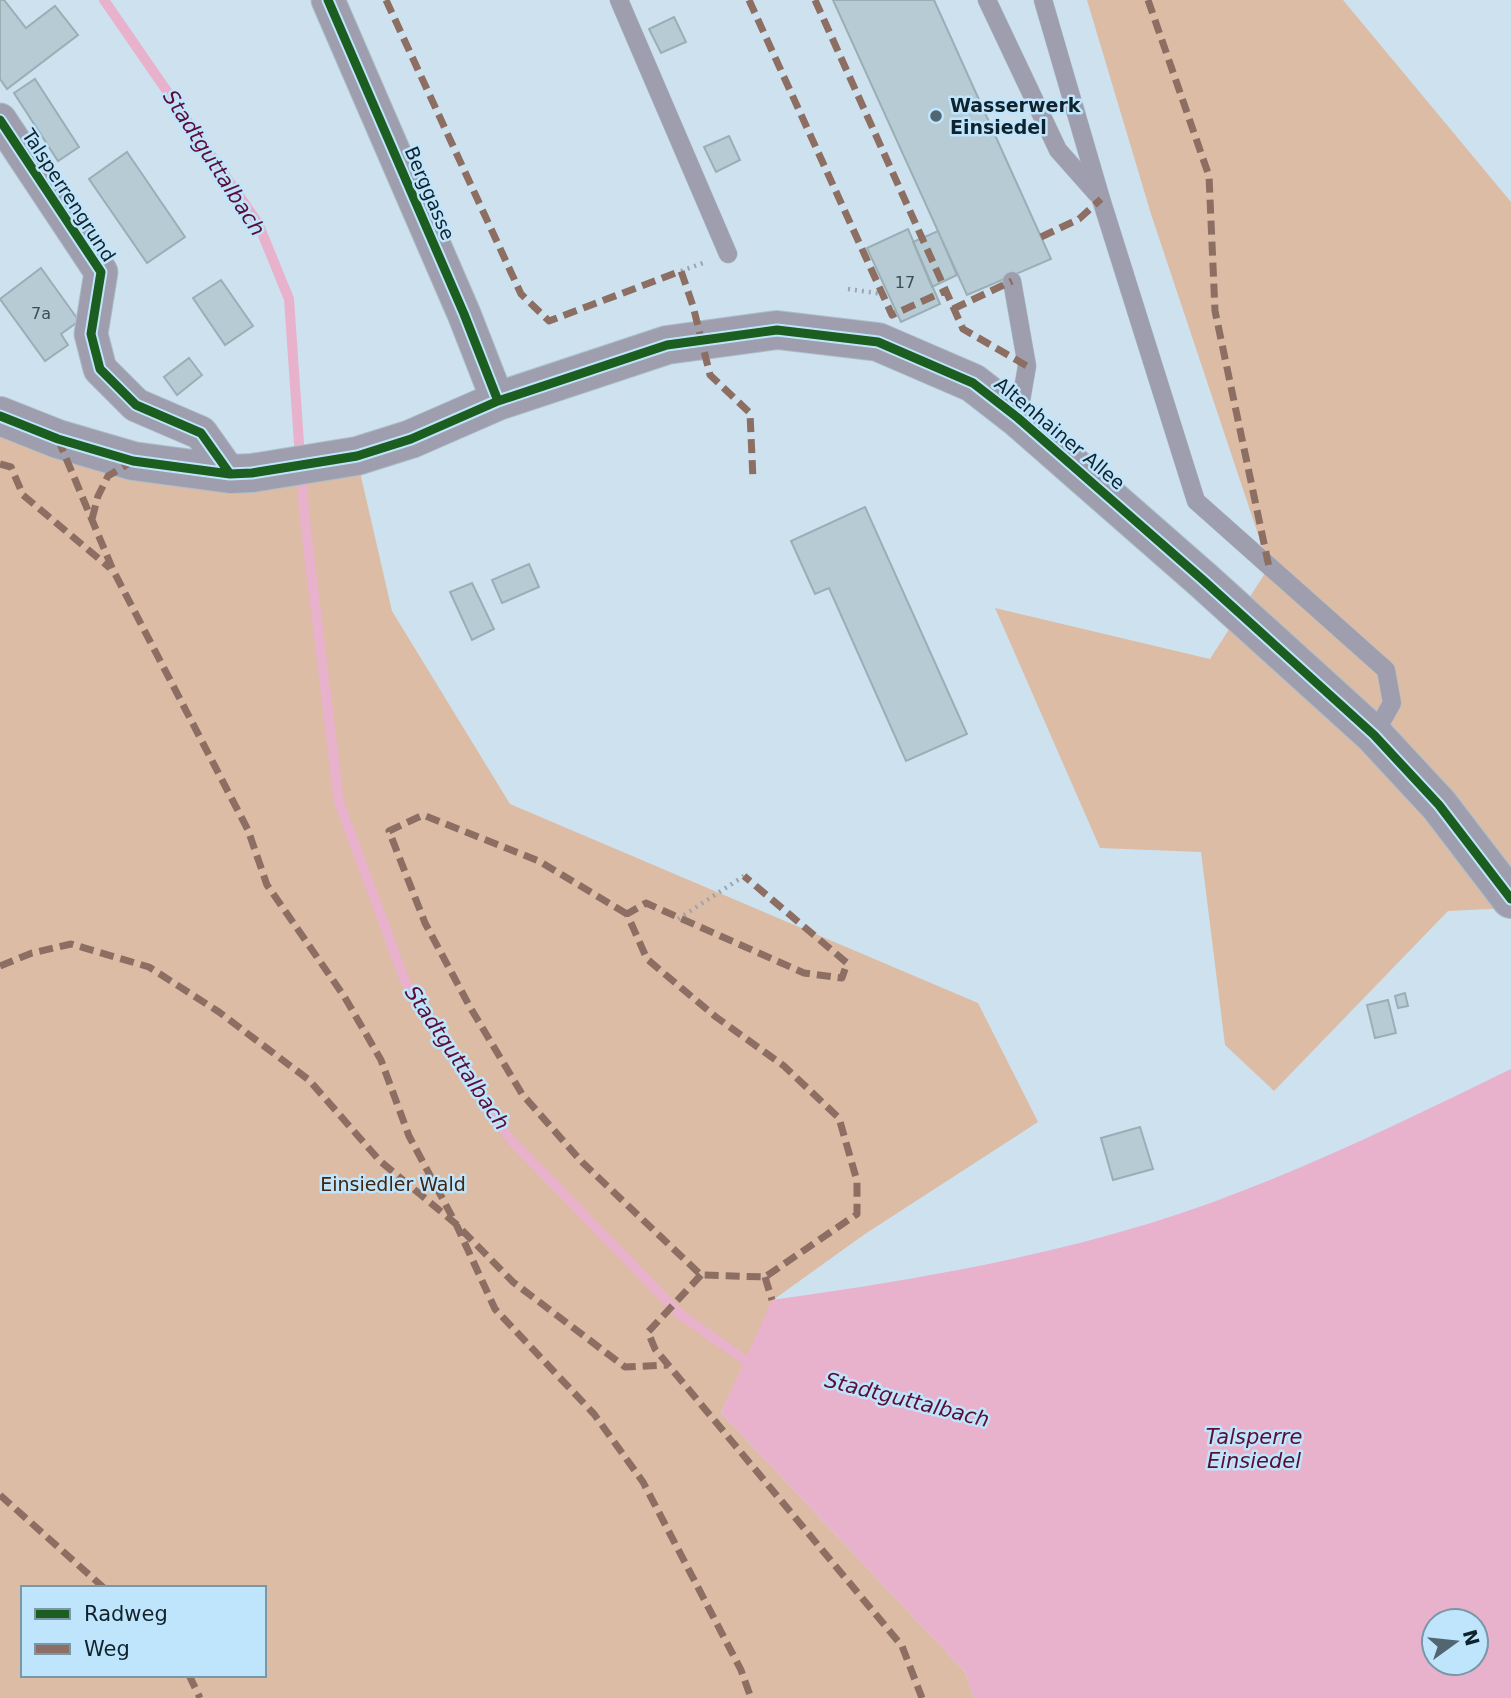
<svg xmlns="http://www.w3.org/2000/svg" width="1511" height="1698" font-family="'DejaVu Sans',sans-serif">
	<rect width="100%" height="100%" fill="#cde2ee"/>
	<!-- forest -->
	<path fill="#dcbca5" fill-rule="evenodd" d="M1087,0H1343L1511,202V908L1448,911L1274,1091L1225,1045L1201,852L1100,848L995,608L1210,659L1269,567L1151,214Z
		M0,422L51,441L360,472L392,611L510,804L978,1003L1038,1122L865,1234L773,1300L721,1413L965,1672L974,1698H0ZM23,1588H264V1675H23Z"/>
	<!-- water -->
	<path fill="#e8b1cc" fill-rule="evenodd" d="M1511,1069V1698H974L965,1672L721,1413L772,1300C900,1282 1027,1261 1151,1223C1276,1184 1394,1126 1511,1069ZM1434,1621H1476V1663H1434Z"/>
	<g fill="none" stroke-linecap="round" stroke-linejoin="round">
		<!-- stream -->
		<path stroke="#e8b1cc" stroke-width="10" d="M104,0L258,223L289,299L300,458
			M301,473L305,521L339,802L405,981L510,1139L681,1315L745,1360L755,1363"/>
	</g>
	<!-- building -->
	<path fill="#b6cbd3" stroke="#9aaeb6" stroke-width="2" d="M0,0H4L26,28L55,6L78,35L7,89L0,79Z
		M833,0H934L1051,259L967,295Z
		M674,17L686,42L661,53L649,29Z
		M35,79L79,147L58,161L14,93Z
		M729,136L740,160L716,172L704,147Z
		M127,152L185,237L147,263L89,179Z
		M908,229L940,304L901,322L867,248Z
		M938,231L957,275L932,287L913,242Z
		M41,268L79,321L61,334L68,345L45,361L0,299Z
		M221,280L253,326L225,345L193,298Z
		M189,358L202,375L177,395L164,377Z
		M865,507L967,734L906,761L829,588L815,594L791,541Z
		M529,564L539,587L502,603L492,580Z
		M472,583L494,629L472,640L450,592Z
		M1405,993L1408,1006L1398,1008L1395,996Z
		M1388,1000L1396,1033L1375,1038L1367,1005Z
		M1140,1127L1153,1169L1113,1180L1101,1138Z"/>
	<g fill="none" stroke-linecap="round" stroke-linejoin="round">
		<!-- service casing -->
		<g stroke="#adbfc9" stroke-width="19">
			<path id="service" d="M619,0L728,254
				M987,0L1058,150L1097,194
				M1043,0L1101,199L1196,501L1386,670L1392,703L1374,735
				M1012,281L1027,366L1018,418"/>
		</g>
		<!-- minor casing -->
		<g stroke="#adbfc9" stroke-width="35">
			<path id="minor" d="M328,0L464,314L498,401
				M0,120L101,272L91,334L100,369L136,405L201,433L230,474"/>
		</g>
		<!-- tertiary casing -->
		<g stroke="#adbfc9" stroke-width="40">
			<path id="tertiary" d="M0,416L58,439L133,461L230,474L252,473L357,456L411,439L498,401L667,345L777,330L878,342L973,383L1018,418L1203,580L1374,735L1439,805L1511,899"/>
		</g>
		<!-- path -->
		<path stroke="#9da4b1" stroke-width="4.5" stroke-dasharray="2 5" stroke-linecap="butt" d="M681,271L706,262
			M848,289L883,294
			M678,919L744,876"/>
		<!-- service -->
		<use href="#service" stroke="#9e9eaf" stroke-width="18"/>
		<!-- minor -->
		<use href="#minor" stroke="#9e9eaf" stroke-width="33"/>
		<!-- tertiary -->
		<use href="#tertiary" stroke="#9e9eaf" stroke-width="38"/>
		<!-- quiet -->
		<path stroke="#8d6e63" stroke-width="7" stroke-dasharray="14 7" stroke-linecap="butt" d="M386,0L521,294L549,321L681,271L693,306L710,375L750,413L753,479
			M749,0L892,315L945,291
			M815,0L963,329L1027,366
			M1148,0L1209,176L1215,311L1269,567
			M1041,237L1079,219L1101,199
			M953,309L1012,281
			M58,439L113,570L248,830L267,885L344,996L381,1060L409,1136L456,1224L495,1309L594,1414L643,1482L741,1670L751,1698
			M0,464L11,467L23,495L110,568
			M92,519L98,496L108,476L133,461
			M627,914L539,861L423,815L389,831L425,923L470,1007L522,1094L582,1162L701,1275L765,1277L857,1214V1181L839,1118L784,1066L716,1017L647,959L627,914L646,903L804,973L842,978L847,963L744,876
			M0,966L32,953L71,944L149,967L219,1012L309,1080L380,1161L456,1224L513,1282L625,1367L668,1365
			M701,1275L648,1332L655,1349L902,1646L922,1698
			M765,1277L772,1300
			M0,1495L104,1588
			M189,1675L200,1698"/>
		<!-- cycleway casing -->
		<g stroke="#bfe5fc" stroke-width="13">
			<path id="cycleway" d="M328,0L464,314L498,401
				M0,120L101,272L91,334L100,369L136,405L201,433L230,474
				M0,416L58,439L133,461L230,474L252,473L357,456L411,439L498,401L667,345L777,330L878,342L973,383L1018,418L1203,580L1374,735L1439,805L1511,899"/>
		</g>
		<!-- cycleway -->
		<use href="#cycleway" stroke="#1b5e20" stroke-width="9"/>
	</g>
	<!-- markers -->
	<circle fill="#526671" stroke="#bfe5fc" stroke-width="2.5" cx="936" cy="116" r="7"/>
	<g text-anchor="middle" stroke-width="5" stroke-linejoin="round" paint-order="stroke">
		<!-- number labels -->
		<g font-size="16" fill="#3a4e57">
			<text x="905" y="288">17</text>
			<text x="41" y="319">7a</text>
		</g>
		<!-- poi labels -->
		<g font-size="19" font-weight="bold" fill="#10232d" stroke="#bfe5fc" text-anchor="start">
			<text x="950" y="112">Wasserwerk<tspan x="950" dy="22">Einsiedel</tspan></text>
		</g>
		<!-- street labels -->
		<g font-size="19" fill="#10232d" stroke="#bfe5fc">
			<text transform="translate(430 193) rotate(67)" y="7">Berggasse</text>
			<text transform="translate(69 195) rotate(57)" y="7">Talsperrengrund</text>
			<text transform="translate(1060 433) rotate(40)" y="7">Altenhainer Allee</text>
		</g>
		<!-- park labels -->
		<g font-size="19" fill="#43240e" stroke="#bfe5fc">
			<text x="393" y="1191">Einsiedler Wald</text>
		</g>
		<!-- water labels -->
		<g font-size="21" font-style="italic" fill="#5b0e35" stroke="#bfe5fc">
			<text transform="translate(214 163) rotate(57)" y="7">Stadtguttalbach</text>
			<text transform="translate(457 1058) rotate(56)" y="7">Stadtguttalbach</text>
			<text transform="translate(907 1400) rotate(14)" y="7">Stadtguttalbach</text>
			<text x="1254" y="1444">Talsperre<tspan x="1254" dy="24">Einsiedel</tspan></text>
		</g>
	</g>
	<!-- legend -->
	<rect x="21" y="1586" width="245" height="91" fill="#bfe5fc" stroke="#7997a9" stroke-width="2"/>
	<rect x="35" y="1609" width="35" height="10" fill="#1b5e20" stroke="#7997a9" stroke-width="2"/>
	<text x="84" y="1621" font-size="21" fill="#10232d">Radweg</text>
	<rect x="35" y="1644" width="35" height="10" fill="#8d6e63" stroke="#7997a9" stroke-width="2"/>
	<text x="84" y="1656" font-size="21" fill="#10232d">Weg</text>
	<!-- north arrow -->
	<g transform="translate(1455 1642) rotate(75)"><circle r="33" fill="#bfe5fc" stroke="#7997a9" stroke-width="2"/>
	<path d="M0-5L12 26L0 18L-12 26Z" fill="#526671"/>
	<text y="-10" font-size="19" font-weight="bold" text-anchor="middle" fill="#10232d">N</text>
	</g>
</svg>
